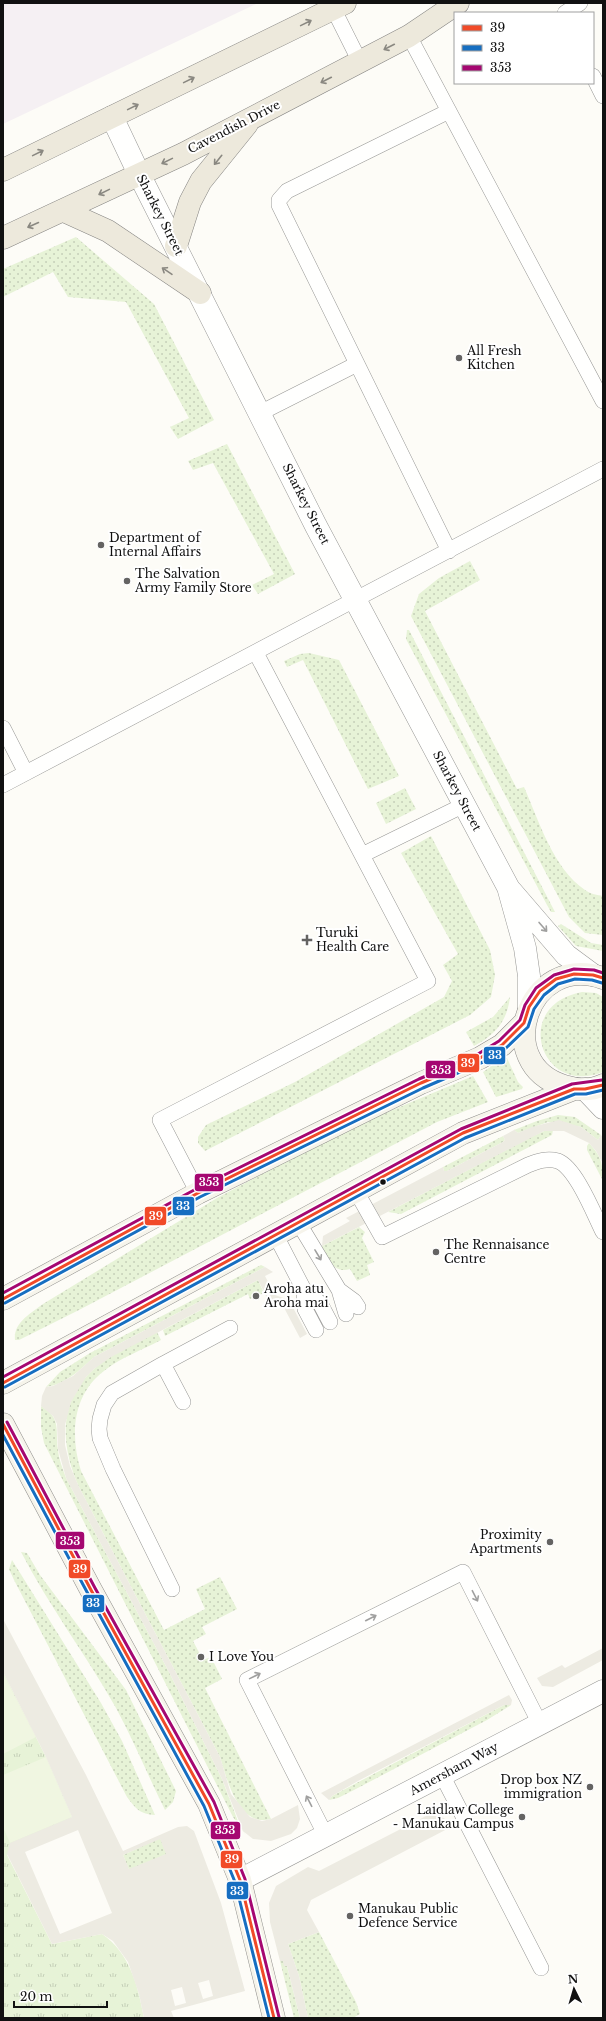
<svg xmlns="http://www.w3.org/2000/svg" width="606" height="2021" font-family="'Libre Baskerville',serif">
	<defs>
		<pattern id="grass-dots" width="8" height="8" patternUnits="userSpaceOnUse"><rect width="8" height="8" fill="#e7f3d7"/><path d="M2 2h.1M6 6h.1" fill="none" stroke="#c5cfb8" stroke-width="1.8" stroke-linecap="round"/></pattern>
		<pattern id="park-tufts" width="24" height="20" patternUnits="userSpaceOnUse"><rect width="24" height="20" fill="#e7f3d7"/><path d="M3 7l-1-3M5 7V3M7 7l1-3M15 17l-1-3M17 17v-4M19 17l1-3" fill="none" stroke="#c5cfb8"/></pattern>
	</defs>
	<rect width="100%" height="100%" fill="#fdfcf7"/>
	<!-- industrial -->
	<path fill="#f5f0f3" d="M3,3H258L3,124Z"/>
	<!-- grass -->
	<path fill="url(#grass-dots)" d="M76,237L154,304L214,420L178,439L170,427L189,418L126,302L68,297L53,272L3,297V269Z
		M227,444L295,574L258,594L252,585L274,574L213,463L193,470L188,461Z
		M470,561L480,580L425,611L517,789L524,787C539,821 553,868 585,890C590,894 598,895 603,896V935L585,933L569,917L411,616L419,594L439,578Z
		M407,630H409L555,912H551L547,905L406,639Z
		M309,653L339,660L399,776L368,789L303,660L287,667L284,661L300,654Z
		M405,788L416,809L386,824L376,803Z
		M431,836L490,950L495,975L491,997L470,1015L205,1151L198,1143V1137L206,1125L295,1082L444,997L452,981L443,965L458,954L401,853Z
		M561,924L591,943L603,945V951L576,946L558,926Z
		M582,992L596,993L603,997V1072C540,1097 511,1005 582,992Z
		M510,997C507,1022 495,1035 474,1046L466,1032L493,1017Z
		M503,1058H507L518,1082L523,1087L522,1089L496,1097L483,1072Z
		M473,1076L488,1102L437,1122L79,1310L19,1340H15C13,1323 31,1313 43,1304L217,1198L311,1148L376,1117Z
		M558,1115L575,1117L601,1135L598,1140L581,1127L548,1122L518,1133L514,1130L537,1121Z
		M551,1129L553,1130L552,1135L401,1214L388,1212L527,1139L544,1131Z
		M503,1136L505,1140L503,1142L447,1171H444L443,1167Z
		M589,1143C601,1156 603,1163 603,1181L587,1150V1146Z
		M359,1227L365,1232L362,1238L374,1262L367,1265L370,1275L357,1281L350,1269C335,1274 327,1260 322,1246Z
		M261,1265L265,1267L94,1357C80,1370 66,1384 46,1387L60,1372L90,1353Z
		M258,1280L264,1293L250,1299L248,1294L165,1336L163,1330Z
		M157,1332L161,1340C142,1350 120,1358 104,1371C72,1395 70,1436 81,1471L164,1630L205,1609L196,1589L220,1577L237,1609L202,1627L206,1634L193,1641L203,1660L211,1657L222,1679L205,1688L271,1819C239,1828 227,1780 220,1757L79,1487C59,1442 58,1396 101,1363C118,1351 139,1342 157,1332Z
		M41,1406C62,1418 55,1430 58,1450C59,1460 63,1469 66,1478L169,1672L222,1779L239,1824L246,1835L233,1817L44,1443L41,1427Z
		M21,1552L27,1553L40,1575L126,1690L176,1791L173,1802L165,1810C148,1776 134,1741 116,1708C86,1655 49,1606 21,1552Z
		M12,1560L101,1703L122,1741L155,1815C140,1814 136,1809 127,1797L14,1580L9,1569Z
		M504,1705H511L487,1720L354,1790L338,1798L329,1800L332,1796Z
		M160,1838L167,1854L129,1870L123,1855Z
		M319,1932L356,2002L360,2014L353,2018H308L299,1976L288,1944Z
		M280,1961H283L287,1966L300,2018H294Z"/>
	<!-- park -->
	<path fill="url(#park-tufts)" d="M3,1672L46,1757L72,1817L7,1855L52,1944L102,1934C130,1953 138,1986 144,2018H3Z"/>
	<!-- pitch -->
	<path fill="#f0f6e1" d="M3,1673L36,1737L3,1754Z
		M46,1757L72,1817L10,1843L3,1827V1775Z"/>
	<!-- plaza -->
	<path fill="#edebe2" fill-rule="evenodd" d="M559,1120L581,1127L598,1140L601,1135L603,1138V1164L596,1151L589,1143L564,1131H544L322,1246L323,1236L350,1221L346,1218L443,1167L444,1171H447L503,1142L505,1140L503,1136L514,1130L518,1133L532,1127Z
		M265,1267L273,1272L265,1276L275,1295L289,1300L307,1334L300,1338L281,1302L271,1306L258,1280L111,1357L94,1369L86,1377L71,1402L65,1425V1445L70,1466L79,1487L220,1757L231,1794L250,1817L262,1821L271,1819L298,1805L300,1819L297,1828L291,1834L271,1841L253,1839L243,1831L222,1779L169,1672L66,1478L58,1449L57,1424L53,1416L41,1406L42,1396L46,1387L53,1386L73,1376L94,1357Z
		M3,1619L86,1775L123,1851L178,1827L187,1826L194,1831L221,1903L245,1991L171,2011L174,2018H144L139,1994L128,1962L113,1941L102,1934L52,1944L7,1854L10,1843L72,1817L46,1757L3,1672ZM78,1830L112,1913L60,1934L25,1852ZM160,1839L166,1854L129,1869L123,1855ZM209,1980L213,1996L203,1999L198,1983ZM182,1987L186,2003L175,2006L171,1990Z
		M603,1648V1660L553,1687L542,1686L537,1678L562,1665L565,1668Z
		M509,1695L512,1700L511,1705H504L358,1781L332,1796L329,1800L321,1793Z
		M433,1815L444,1818L451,1827L311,1900L307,1910L319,1932L288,1944L299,1976L308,2018H300L287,1966H284L283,1961H280L270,1922L269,1903L276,1886L308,1867L319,1871L426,1816Z"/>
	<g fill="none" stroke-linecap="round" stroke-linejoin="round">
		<!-- service casing -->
		<g stroke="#979795" stroke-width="16">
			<path id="service" d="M334,10L360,62
				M565,13L580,3
				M409,36L603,401
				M593,76L603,96
				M449,111L287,191L279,200V205L449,551
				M260,413L357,364
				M3,728L26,773
				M3,785L603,469
				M362,855L464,805
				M356,1191L382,1237L528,1165C538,1161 547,1158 558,1161C576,1168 594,1214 603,1232
				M198,1193L160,1120L428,981L256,653
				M298,1222L339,1290L354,1301L358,1307
				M275,1234L304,1290L320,1303L330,1322
				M304,1290L305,1309L316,1330
				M339,1290L346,1314
				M163,1364L112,1393L104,1405L100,1419L99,1429L100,1438L113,1469L172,1589
				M183,1402L163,1364L230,1328
				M442,1775L541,1968
				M326,1836L247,1680L463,1572L540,1724"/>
		</g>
		<!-- minor casing -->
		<g stroke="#979795" stroke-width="23">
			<path id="minor" d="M112,117L139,174
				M585,1089L603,1108
				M240,1880L603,1691"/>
		</g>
		<!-- tertiary casing -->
		<g stroke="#979795" stroke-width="23">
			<path id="tertiary" d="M139,174L316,526L508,887L525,948L529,976V1007
				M511,891L566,955L593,975"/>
		</g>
		<!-- secondary casing -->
		<g stroke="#8e8d8b" stroke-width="23">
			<path id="secondary" d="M603,978C527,952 491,1064 564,1086C577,1090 591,1091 603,1085
				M3,1299L198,1193L421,1083L480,1058L502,1045L524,1023
				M3,1383L463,1133L574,1089
				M3,1424L91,1590L209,1804L240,1880L274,2018"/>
		</g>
		<!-- primary casing -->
		<g stroke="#858482" stroke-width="23">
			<path id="primary" d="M3,170L345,3
				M64,211L108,231L200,293
				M3,238L183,154L409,36L458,3
				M176,246L190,202L201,181L247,124"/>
		</g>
		<!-- service -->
		<use href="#service" stroke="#fffffe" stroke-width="15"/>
		<!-- minor -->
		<use href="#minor" stroke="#fffffe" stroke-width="22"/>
		<!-- tertiary -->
		<use href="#tertiary" stroke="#fffffe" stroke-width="22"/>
		<!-- secondary -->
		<use href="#secondary" stroke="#f6f4eb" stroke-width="22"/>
		<!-- primary -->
		<use href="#primary" stroke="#ede9dc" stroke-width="22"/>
		<!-- bus-1 casing -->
		<g stroke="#fff" stroke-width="6">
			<path id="bus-1" d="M3,1299L198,1193L421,1083L480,1058L502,1045L524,1023L529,1007L540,991L556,979L574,974L593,975L603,978
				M3,1383L463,1133L574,1089H585L603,1085
				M3,1424L91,1590L209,1804L240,1880L274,2018"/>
		</g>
		<!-- bus-2 casing -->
		<g stroke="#fff" stroke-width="6">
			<path id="bus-2" d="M5,1303L200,1197L423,1088L483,1062L505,1049L528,1027L534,1009L544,995L558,984L575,979L592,980L602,983
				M5,1387L465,1138L575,1094H586L603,1090
				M3,1435L87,1592L204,1806L235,1882L269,2018"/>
		</g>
		<!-- bus-3 casing -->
		<g stroke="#fff" stroke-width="6">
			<path id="bus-3" d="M3,1293L196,1189L419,1079L478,1054L499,1041L520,1020L525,1005L536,988L554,975L574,969L594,970L603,973
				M3,1377L461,1129L572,1084L602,1080
				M7,1422L95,1588L214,1802L245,1879L279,2017"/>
		</g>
		<!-- bus-1 -->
		<use href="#bus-1" stroke="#f14a28" stroke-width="3"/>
		<!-- bus-2 -->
		<use href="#bus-2" stroke="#166ec1" stroke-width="3"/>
		<!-- bus-3 -->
		<use href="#bus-3" stroke="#a50771" stroke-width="3"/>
	</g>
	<!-- one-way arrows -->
	<defs><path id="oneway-shaft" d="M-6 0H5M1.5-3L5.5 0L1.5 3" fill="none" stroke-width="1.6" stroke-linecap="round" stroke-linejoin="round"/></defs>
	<g stroke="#8a8881">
		<use href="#oneway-shaft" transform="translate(306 23) rotate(-26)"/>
		<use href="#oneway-shaft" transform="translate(389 47) rotate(153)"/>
		<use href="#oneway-shaft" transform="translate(189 80) rotate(-26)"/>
		<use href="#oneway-shaft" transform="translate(326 80) rotate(153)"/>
		<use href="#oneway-shaft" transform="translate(133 107) rotate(-26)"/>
		<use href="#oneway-shaft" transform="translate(38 153) rotate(-26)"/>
		<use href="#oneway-shaft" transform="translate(218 160) rotate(129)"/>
		<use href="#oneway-shaft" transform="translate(167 161) rotate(154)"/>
		<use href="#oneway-shaft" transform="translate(104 192) rotate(154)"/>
		<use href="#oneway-shaft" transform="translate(33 225) rotate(156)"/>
		<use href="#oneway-shaft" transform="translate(167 271) rotate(-146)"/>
	</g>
	<g stroke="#a0a09f">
		<use href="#oneway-shaft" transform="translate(543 927) rotate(49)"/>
		<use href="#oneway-shaft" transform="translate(318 1255) rotate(59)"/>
		<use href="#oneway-shaft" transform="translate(475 1596) rotate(63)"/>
		<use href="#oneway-shaft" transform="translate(371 1618) rotate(-27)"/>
		<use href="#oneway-shaft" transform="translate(255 1676) rotate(-26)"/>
		<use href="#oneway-shaft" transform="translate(309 1801) rotate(-117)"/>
	</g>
	<!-- markers -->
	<g fill="#646362" stroke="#fff" stroke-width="1.5">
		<circle cx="459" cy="358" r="4"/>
		<circle cx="101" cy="545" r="4"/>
		<circle cx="127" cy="581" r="4"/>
		<path d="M305 934h4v4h4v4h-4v4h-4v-4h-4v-4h4z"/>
		<circle cx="436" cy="1252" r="4"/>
		<circle cx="256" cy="1296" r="4"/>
		<circle cx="550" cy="1542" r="4"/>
		<circle cx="201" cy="1657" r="4"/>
		<circle cx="590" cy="1787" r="4"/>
		<circle cx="522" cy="1817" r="4"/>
		<circle cx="350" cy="1916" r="4"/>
	</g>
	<circle fill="#111" stroke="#fff" stroke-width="1.5" cx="383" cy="1182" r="3.5"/>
	<g text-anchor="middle" stroke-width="4" stroke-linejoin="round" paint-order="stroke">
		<!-- street labels -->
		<g font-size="12" fill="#111" stroke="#fff">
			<text transform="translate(234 127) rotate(-27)" y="4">Cavendish Drive</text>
			<text transform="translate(160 215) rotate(63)" y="4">Sharkey Street</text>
			<text transform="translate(306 504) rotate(63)" y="4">Sharkey Street</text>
			<text transform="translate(457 791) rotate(62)" y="4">Sharkey Street</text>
			<text transform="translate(454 1769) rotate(-28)" y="4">Amersham Way</text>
		</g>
		<!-- poi labels -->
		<g font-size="12" fill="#111" stroke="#fff" text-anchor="start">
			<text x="467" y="355">All Fresh<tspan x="467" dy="14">Kitchen</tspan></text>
			<text x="109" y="542">Department of<tspan x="109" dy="14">Internal Affairs</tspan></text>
			<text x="135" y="578">The Salvation<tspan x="135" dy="14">Army Family Store</tspan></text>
			<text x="316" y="937">Turuki<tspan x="316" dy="14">Health Care</tspan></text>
			<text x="444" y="1249">The Rennaisance<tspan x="444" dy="14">Centre</tspan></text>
			<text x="264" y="1293">Aroha atu<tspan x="264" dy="14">Aroha mai</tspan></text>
			<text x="542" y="1539" text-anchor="end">Proximity<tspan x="542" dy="14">Apartments</tspan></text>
			<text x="209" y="1661">I Love You</text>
			<text x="582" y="1784" text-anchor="end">Drop box NZ<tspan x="582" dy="14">immigration</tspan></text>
			<text x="514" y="1814" text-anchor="end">Laidlaw College<tspan x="514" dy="14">- Manukau Campus</tspan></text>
			<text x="358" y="1913">Manukau Public<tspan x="358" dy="14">Defence Service</tspan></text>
		</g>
	</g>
	<g stroke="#fff" stroke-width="1.5">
		<rect x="483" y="1046" width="23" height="19" rx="4" fill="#166ec1"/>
		<rect x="457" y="1053" width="23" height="20" rx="4" fill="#f14a28"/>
		<rect x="425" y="1060" width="31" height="19" rx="4" fill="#a50771"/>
		<rect x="194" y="1173" width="30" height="19" rx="4" fill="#a50771"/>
		<rect x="172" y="1196" width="23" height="20" rx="4" fill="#166ec1"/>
		<rect x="144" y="1206" width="23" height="20" rx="4" fill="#f14a28"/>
		<rect x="55" y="1531" width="30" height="19" rx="4" fill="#a50771"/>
		<rect x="68" y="1559" width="23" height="20" rx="4" fill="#f14a28"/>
		<rect x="82" y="1594" width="23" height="19" rx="4" fill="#166ec1"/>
		<rect x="210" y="1821" width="31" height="19" rx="4" fill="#a50771"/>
		<rect x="220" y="1850" width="23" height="19" rx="4" fill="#f14a28"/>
		<rect x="226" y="1881" width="23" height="19" rx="4" fill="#166ec1"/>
	</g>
	<g font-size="11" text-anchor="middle" font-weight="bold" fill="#fff">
		<text x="495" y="1059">33</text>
		<text x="468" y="1067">39</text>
		<text x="441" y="1074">353</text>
		<text x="209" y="1186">353</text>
		<text x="183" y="1210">33</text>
		<text x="156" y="1220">39</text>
		<text x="70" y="1545">353</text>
		<text x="80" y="1573">39</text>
		<text x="93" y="1607">33</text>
		<text x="225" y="1834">353</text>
		<text x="232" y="1863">39</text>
		<text x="237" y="1895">33</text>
	</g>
	<!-- border -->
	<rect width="606" height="2021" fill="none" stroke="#111111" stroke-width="8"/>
	<!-- legend -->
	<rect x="454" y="12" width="140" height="72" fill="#ffffff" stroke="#a0a0a0"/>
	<rect x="462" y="25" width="20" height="6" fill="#f14a28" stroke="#a0a0a0"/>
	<text x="490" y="32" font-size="12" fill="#111111">39</text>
	<rect x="462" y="45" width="20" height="6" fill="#166ec1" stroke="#a0a0a0"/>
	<text x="490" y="52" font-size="12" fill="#111111">33</text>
	<rect x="462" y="65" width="20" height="6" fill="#a50771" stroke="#a0a0a0"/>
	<text x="490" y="72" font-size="12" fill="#111111">353</text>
	<!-- north arrow -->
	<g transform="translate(574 1989) rotate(355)" stroke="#ffffff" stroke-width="3" paint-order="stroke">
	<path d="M0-3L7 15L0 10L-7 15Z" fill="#111111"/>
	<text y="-6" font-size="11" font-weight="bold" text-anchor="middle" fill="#111111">N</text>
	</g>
	<!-- scale -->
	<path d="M14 2001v6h93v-6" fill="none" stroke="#111111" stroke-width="2"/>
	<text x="20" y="2001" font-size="12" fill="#111111" stroke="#ffffff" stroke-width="3" paint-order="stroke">20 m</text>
</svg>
